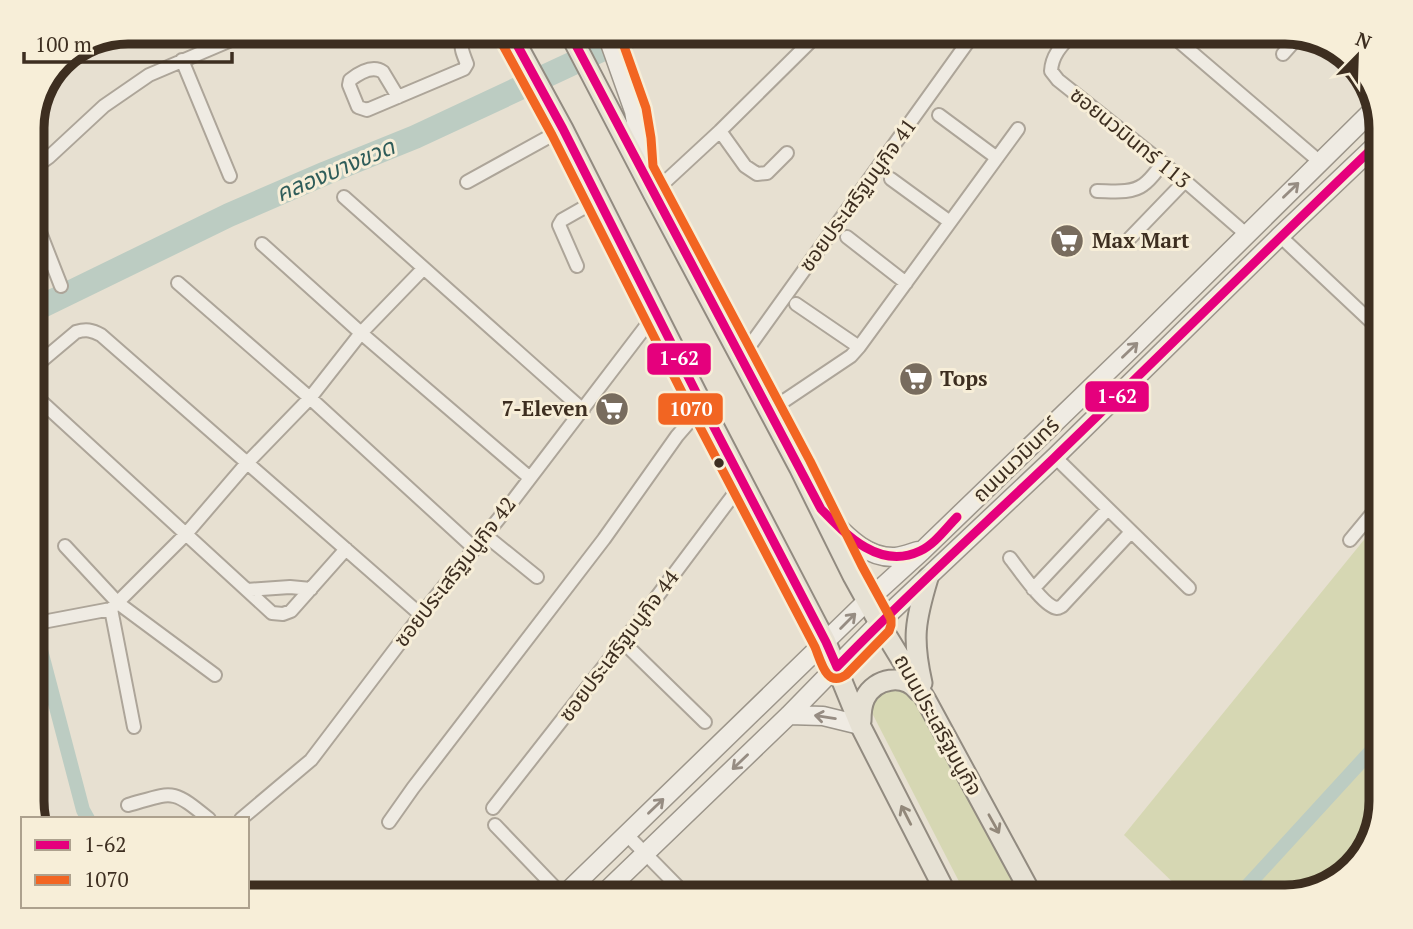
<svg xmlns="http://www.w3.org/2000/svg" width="1413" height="929" font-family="'PT Serif','Noto Sans Thai',serif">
	<rect width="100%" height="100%" fill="#e7e0d1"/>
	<!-- green -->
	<path fill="#d6d7b3" d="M1372,530L1381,539V802L1365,854L1333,885L1286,897H1188L1124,835Z
		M890,685L911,690L1026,897H967L871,711L873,698Z"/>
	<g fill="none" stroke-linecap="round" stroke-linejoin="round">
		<!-- canal -->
		<path stroke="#bcccc2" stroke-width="14" d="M32,616L83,810L88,819
			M1237,897L1381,740"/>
		<!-- river -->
		<path stroke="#bcccc2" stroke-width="24" d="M32,311L229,215L326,173L415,137L640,32"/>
		<!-- street casing -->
		<g stroke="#ada599" stroke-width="16">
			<path id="street" d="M1074,32C1063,44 1052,54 1051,71L1058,80L1185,181L1246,234
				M1168,32L1320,162
				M1283,54L1299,36
				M182,60L230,176
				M398,97L383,72C373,65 359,73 350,80L349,85L358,107L367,110L464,69L467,64C459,44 458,42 477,32
				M939,115L997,158
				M720,131L745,166L757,174L767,173L787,153
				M32,169L49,157L104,106L149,75L250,32
				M891,179L950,222
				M467,182L563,129
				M1097,191C1111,191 1131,194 1143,185C1151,180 1157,170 1163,163
				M653,193L720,131L820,32
				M344,197L583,410
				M32,212L61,286
				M1280,236L1381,331
				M847,237L906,283
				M1130,238L1185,181
				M262,244L361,333L530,478
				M577,266L559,225L562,220L599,199
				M178,283L310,398L474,548
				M796,304L859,347
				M741,358L975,32
				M32,369L76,332C86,329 92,330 101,335L421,615
				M32,393L272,613L283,614L291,611L346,549
				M769,411L851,356L859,347L1018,129
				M1055,457L1189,588
				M485,535L537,577
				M1350,540L1375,510H1381
				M65,546L118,603L215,675
				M1010,558C1018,568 1044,607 1057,608C1059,608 1060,607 1062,606L1131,532
				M1033,589L1108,509
				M247,590L290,587L311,589
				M111,609L134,727
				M32,624L111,609L186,534L247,463L310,398L361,333L423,269
				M623,642L705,722
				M128,805C174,792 171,788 209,819
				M493,808L623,642L743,482
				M241,819L311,760L421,615L505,511L656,313
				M389,822L413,788L604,539L677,436L703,406
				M495,825L563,896
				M627,835L688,897"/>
		</g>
		<!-- secondary casing -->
		<g stroke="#9c958a" stroke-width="21">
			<path id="secondary" d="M606,32L634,111L639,140L641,169
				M825,514C844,533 866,559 896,557C903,556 911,553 918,551
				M789,715L823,716L860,725
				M562,897L867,601L922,551L1130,350L1377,106
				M600,897L789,715L879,623L1055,457L1280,236L1381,140"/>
		</g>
		<!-- primary casing -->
		<g stroke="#928b80" stroke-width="23">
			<path id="primary" d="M510,32L563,129L703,406L826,642L860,725L948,897
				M569,32L653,193L799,467L853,576L879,623L926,700L1033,897
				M922,683C912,639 915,621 928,578
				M861,721C861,713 861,706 865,698C875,678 904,673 918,691"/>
		</g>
		<!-- street -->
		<use href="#street" stroke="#efebe3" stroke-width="12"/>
		<!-- secondary -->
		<use href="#secondary" stroke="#efebe3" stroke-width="18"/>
		<!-- primary -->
		<use href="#primary" stroke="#e6e1d4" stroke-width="19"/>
		<!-- bus-1 casing -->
		<g stroke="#f7eed8" stroke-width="14">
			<path id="bus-1" d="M510,32L563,129L703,406L826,642L837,667C907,594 982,527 1054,458C1164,352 1271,245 1381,140
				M569,32L821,509C847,536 880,570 920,551C935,544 946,528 957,517"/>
		</g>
		<!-- bus-2 casing -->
		<g stroke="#f7eed8" stroke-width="14">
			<path id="bus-2" d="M499,38L552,135L692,412L815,647C821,661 826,688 846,675L889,631L891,625V619L862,566L810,461L653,166L651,138L646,108L619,32"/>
		</g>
		<!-- bus-1 -->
		<use href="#bus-1" stroke="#e5007d" stroke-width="9"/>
		<!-- bus-2 -->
		<use href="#bus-2" stroke="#f26522" stroke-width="9"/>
	</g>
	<!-- one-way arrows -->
	<defs><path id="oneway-shaft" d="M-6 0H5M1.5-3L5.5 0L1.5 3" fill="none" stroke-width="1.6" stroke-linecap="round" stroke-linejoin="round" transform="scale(1.75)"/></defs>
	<g stroke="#968c82">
		<use href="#oneway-shaft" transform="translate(1291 190) rotate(-44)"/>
		<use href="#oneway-shaft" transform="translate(1130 350) rotate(-44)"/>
		<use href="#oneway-shaft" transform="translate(848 621) rotate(-45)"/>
		<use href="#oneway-shaft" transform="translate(825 717) rotate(-171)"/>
		<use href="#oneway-shaft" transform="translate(740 762) rotate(136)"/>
		<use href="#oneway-shaft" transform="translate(656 806) rotate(-44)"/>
	</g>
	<g stroke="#92887a">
		<use href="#oneway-shaft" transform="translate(906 815) rotate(-117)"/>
		<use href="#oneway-shaft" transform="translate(994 824) rotate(61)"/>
	</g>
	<!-- icons -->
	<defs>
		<g id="supermarket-disc" transform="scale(1.75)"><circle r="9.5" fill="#786c5e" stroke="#f7eed8"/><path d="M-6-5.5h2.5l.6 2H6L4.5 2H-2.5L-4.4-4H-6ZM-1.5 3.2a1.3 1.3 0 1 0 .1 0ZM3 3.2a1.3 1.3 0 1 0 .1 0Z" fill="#fff"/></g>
	</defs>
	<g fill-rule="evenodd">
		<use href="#supermarket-disc" x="1067" y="241"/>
		<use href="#supermarket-disc" x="916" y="379"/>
		<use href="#supermarket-disc" x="612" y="409"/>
	</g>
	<!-- markers -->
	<circle fill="#3d2e20" stroke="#f7eed8" stroke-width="2.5" cx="719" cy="463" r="6"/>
	<g text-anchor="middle" stroke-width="6" stroke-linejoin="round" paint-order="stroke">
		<!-- street labels -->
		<g font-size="21" fill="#3d2e20" stroke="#f7eed8">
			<text transform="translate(1130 138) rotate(39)" y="7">ซอยนวมินทร์ 113</text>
			<text transform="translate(858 195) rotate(-54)" y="7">ซอยประเสริฐมนูกิจ 41</text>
			<text transform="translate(1016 460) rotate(-44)" y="7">ถนนนวมินทร์</text>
			<text transform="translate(455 572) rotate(-52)" y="7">ซอยประเสริฐมนูกิจ 42</text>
			<text transform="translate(619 646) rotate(-53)" y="7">ซอยประเสริฐมนูกิจ 44</text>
			<text transform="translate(938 725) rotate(61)" y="7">ถนนประเสริฐมนูกิจ</text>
		</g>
		<!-- poi labels -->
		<g font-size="21" font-weight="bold" fill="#3d2e20" stroke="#f7eed8" text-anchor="start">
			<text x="1092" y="248">Max Mart</text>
			<text x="940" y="386">Tops</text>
			<text x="588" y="416" text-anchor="end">7-Eleven</text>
		</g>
		<!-- water labels -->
		<g font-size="23" font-style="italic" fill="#2f5d5a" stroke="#f7eed8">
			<text transform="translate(335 170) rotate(-23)" y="8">คลองบางขวด</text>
		</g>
	</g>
	<!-- crop -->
	<path d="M0 0H1413V929H0ZM128 44H1285A84 84 0 0 1 1369 128V801A84 84 0 0 1 1285 885H128A84 84 0 0 1 44 801V128A84 84 0 0 1 128 44Z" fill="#f7eed8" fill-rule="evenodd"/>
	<path fill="none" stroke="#3d2e20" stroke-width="9" d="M128 44H1285A84 84 0 0 1 1369 128V801A84 84 0 0 1 1285 885H128A84 84 0 0 1 44 801V128A84 84 0 0 1 128 44Z"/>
	<g stroke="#f7eed8" stroke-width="2.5">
		<rect x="646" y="342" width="66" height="34" rx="7" fill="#e5007d"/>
		<rect x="1084" y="380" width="66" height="33" rx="7" fill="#e5007d"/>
		<rect x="657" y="392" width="67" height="34" rx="7" fill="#f26522"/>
	</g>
	<g font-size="19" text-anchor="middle" font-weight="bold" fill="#fff">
		<text x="679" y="365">1-62</text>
		<text x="1117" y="403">1-62</text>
		<text x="691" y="416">1070</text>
	</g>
	<!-- legend -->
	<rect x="21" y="817" width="228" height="91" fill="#f7eed8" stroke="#ada18e" stroke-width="2"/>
	<rect x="35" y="840" width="35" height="10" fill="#e5007d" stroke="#ada18e" stroke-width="2"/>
	<text x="84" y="852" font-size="21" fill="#3d2e20">1-62</text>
	<rect x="35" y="875" width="35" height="10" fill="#f26522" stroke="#ada18e" stroke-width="2"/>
	<text x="84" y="887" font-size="21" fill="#3d2e20">1070</text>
	<!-- north arrow -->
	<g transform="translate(1357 56) rotate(23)" stroke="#f7eed8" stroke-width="5" paint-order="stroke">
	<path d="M0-5L12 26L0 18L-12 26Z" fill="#3d2e20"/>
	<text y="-10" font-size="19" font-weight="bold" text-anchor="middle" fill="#3d2e20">N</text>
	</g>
	<!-- scale -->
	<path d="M24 52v10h208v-10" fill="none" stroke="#3d2e20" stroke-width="3.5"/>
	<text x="35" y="52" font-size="21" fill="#3d2e20" stroke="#f7eed8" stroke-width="5" paint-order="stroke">100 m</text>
</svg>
